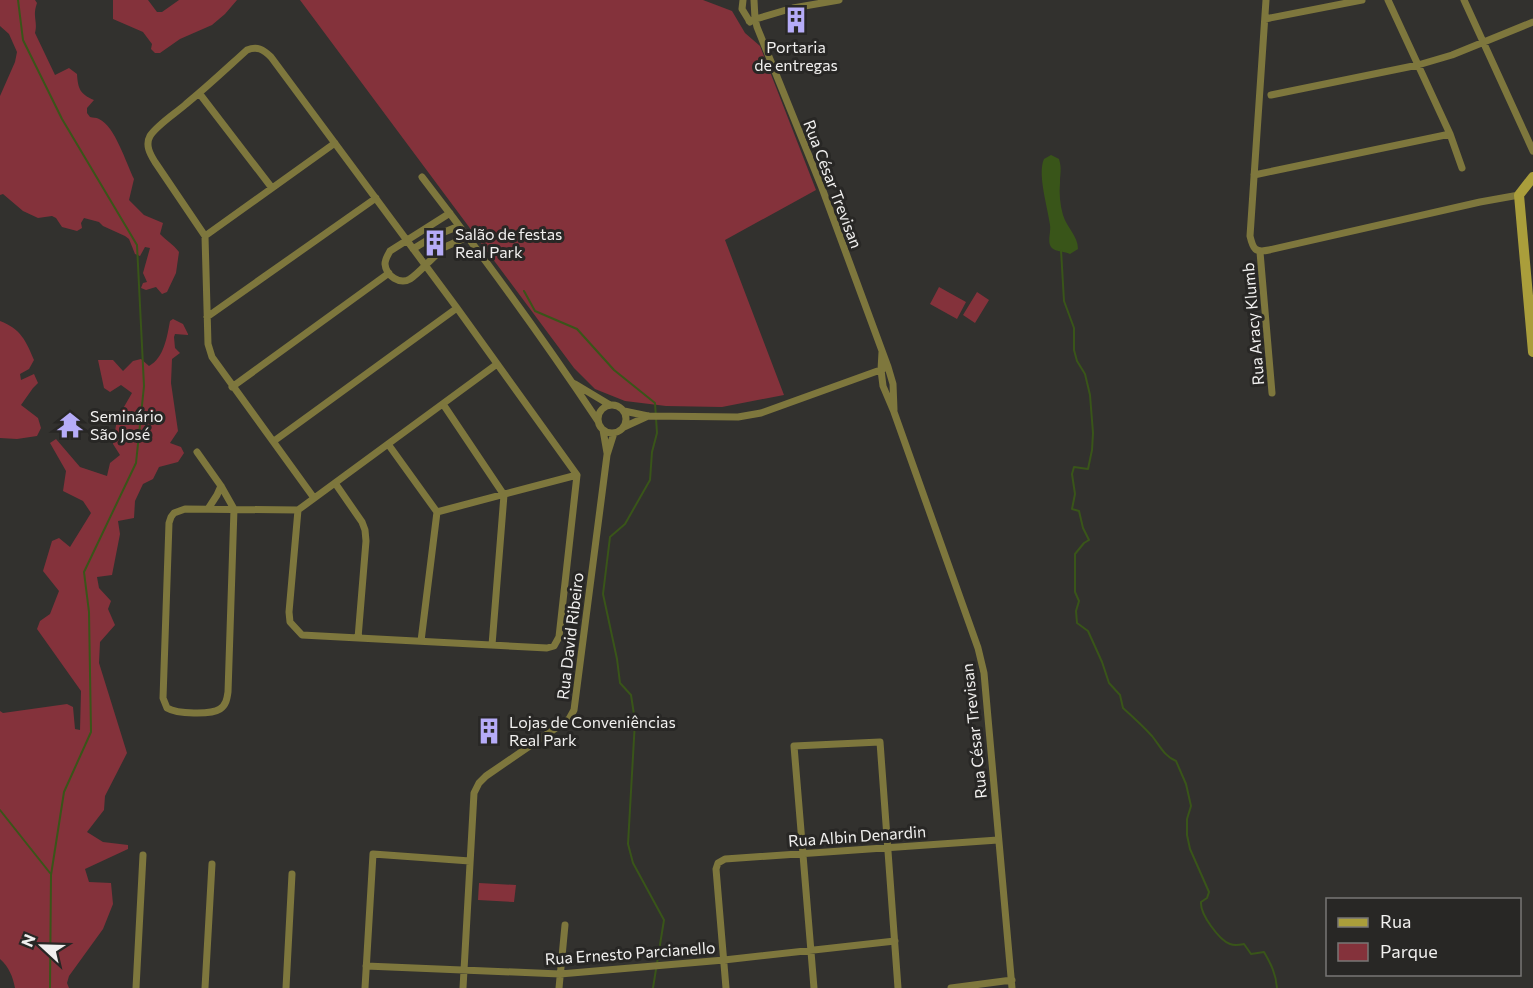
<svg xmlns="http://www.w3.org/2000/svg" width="1533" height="988" font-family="Commissioner,sans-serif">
	<rect width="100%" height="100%" fill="#32312e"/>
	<!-- green -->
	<path fill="#84323b" d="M0,0H35L37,3C32,17 38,21 35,33L55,75L69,68L77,74C78,89 80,94 94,100L87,108V113L90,117C93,118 96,117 99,119C115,126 126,163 134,179L129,200L144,215L163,223L160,234C167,241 173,244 179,252L176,273L167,292L162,294L156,287L146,290L141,288L143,283L147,282L143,273L150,248L145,247L140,256L135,254L129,239L125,236L103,226L99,222L84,218L81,223L82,228L77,231L62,227L56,218L52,216L38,218L23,211L3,194L0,195V96L15,62L17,52L9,34L0,26Z
		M113,0H148L157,12H162L179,0H237L225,14L212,25L180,39L160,53H155L151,49L152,44L143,32L113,19Z
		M300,0H703L732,11L745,33L760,46L816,190L725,240L784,395L722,407L666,406L625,401L595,389L574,368Z
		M939,287L966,302L957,319L930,304Z
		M977,292L989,300L975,323L963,315Z
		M173,319L183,324L188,334V335L175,334L174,337L175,348L180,353L172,359L171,383L178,431L170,443L181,447L184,453L178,462L159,467L153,479L143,484L135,501L134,518L118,521L120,534L112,575L97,577L99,588L111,601L108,609L115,625L100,642L99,663L127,753L105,796L104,810L87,832L103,842L128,845V849L85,869L89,882L111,883L113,904L103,929L69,976L67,983L69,988H15C13,977 9,967 0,959V711L3,713L67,704L73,707L75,729L80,730L81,691L37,629L40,621L50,614L59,591L43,571L52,541L59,538L70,547L91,513L83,501L63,491L66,471L50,443L56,439L80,467L107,476L110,463L120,455L113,444L117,419L132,393L121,385L110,392L104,388L98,360H113L123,371L133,361L141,359L149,366C164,358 167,337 170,321Z
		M0,321C21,329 26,341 34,360L29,369L20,374L21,380L34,374L38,383L33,388L21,405L38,418L41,428L37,436L17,439L0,438Z
		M479,883L516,885L514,902L478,900Z"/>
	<!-- water -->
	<path fill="#395519" d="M1051,155L1059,159C1062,169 1060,173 1060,183C1059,193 1060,205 1063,215C1067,228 1078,236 1078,249L1070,254C1064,251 1052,252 1050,245C1048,239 1051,231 1050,225C1048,208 1037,174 1044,159Z"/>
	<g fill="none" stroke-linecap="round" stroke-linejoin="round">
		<!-- stream -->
		<path stroke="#395519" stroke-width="2" d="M18,0L23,40L62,119L137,245L144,386L136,463L84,572L89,612L91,732L64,792L51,875L50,988
			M1061,250L1064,301L1074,328V350L1077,361L1085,374L1090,395L1093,433L1092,450L1088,469L1074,467L1072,474L1075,494L1072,509L1079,511L1083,528L1089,540L1084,543L1075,554V592L1079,601L1076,611L1077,623L1088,631L1102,662L1109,683L1120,695L1123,708C1133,717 1143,726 1152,736C1160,746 1164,756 1176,761L1186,784L1191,806L1187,819V835L1190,849L1209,892L1207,898L1201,902C1200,914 1219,940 1230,944C1235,946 1239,945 1244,944L1251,954L1264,952C1271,964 1276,974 1277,988
			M524,291L535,311L577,329L614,370L655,403L657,433L652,452L650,480L625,524L610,537L603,594L617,659L620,683L631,695L635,721L628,844L633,863L664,920L653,988
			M0,810L50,873"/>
		<!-- street-tunnel -->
		<path stroke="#4f4e4b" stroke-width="7" stroke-dasharray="7 3.5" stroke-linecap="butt" d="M428,245L439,238"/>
		<!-- street -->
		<path stroke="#7e773d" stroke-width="7" d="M743,0L742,9L750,22
			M754,0L755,19L757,27L822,188L888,367L893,384L894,410
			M1266,0L1250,236C1253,249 1255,253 1269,250L1480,202L1519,195
			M1388,0L1450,134L1462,168
			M1464,0L1533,151
			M1265,19L1362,0
			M749,21L793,8L839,0
			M199,93L272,188
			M1271,95L1418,65L1452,55L1533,22
			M1254,175L1450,134
			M422,177C483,256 542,337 598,421
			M205,236L335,143
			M439,238L442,233L459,226
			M445,247L467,237
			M413,249L426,241
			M1260,252L1272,393
			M435,256C427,263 419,273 410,279C400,285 386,276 385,264C385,259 388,255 390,251L450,213
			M207,317L376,198
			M882,352L881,370L883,386L894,412L978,648L984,673L1012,988
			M575,384L610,405
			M232,387L389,273
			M443,404L504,495L492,645
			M598 419a14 14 0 1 1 28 0a14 14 0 1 1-28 0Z
			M624,411L648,416L738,417L761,413L883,369
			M624,427L648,416
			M603,430L607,453
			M274,441L457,308
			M388,444L437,512L421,641
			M197,452L221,486L234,509L228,692C227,699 226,705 220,709C211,715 177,714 167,708L163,698L169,523L171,517L174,513L185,509L298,510L497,364
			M335,483L362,522L365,530L366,541L358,638
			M208,509L217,495L221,486
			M298,510L289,612L290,622L302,635L547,648L554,646L559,637L577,475L457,308L271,57C263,49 257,46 247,50C227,68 207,87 186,104C176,113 157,125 150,136C145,145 150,154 155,162L205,236L208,344L212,357L314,498
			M437,512L577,475
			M366,966L560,974L724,960L895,941
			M136,988L143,855
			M205,988L212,864
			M286,988L292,874
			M365,988L373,854L470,861
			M463,988L474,793L479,783L486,776L569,719L574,710L607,455L614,433
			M559,988L565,925
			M726,988L716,869L718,863L725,859L998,840
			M814,988L794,746L880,742L898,988
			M951,988L1012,980"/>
		<!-- secondary -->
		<path stroke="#aa9e3b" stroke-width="10" d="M1533,177L1519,195L1533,352"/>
	</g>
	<!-- icons -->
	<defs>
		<g id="building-bare" transform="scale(2.07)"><path d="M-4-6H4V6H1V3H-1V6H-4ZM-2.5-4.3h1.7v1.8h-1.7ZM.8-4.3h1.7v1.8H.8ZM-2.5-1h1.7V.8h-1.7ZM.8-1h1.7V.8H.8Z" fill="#b6acf8" stroke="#282725" stroke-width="2.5" paint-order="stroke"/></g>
		<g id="temple-bare" transform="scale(2.07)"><path d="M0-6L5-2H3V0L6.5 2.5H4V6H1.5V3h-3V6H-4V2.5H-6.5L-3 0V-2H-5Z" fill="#b6acf8" stroke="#282725" stroke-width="2.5" paint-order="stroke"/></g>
	</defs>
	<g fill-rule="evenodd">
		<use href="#building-bare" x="796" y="20"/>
		<use href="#building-bare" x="435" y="243"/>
		<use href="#temple-bare" x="70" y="425"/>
		<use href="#building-bare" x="489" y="731"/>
	</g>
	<g text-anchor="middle" stroke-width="6" stroke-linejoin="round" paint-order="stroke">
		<!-- poi labels -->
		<g font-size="16" fill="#f1f0ef" stroke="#282725" text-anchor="start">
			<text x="796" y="53" text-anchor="middle">Portaria<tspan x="796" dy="18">de entregas</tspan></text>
			<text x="455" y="240">Salão de festas<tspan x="455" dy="18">Real Park</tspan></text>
			<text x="90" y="422">Seminário<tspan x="90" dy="18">São José</tspan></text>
			<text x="509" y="728">Lojas de Conveniências<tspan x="509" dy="18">Real Park</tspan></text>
		</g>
		<!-- street labels -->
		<g font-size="16" fill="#f1f0ef" stroke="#282725">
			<text transform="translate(833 184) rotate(69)" y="6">Rua César Trevisan</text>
			<text transform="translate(1253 324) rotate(-95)" y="6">Rua Aracy Klumb</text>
			<text transform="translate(570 636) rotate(-83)" y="6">Rua David Ribeiro</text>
			<text transform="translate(974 731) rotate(-96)" y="6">Rua César Trevisan</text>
			<text transform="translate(857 836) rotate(-4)" y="6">Rua Albin Denardin</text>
			<text transform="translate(630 953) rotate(-4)" y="6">Rua Ernesto Parcianello</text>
		</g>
	</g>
	<!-- legend -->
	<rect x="1326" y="898" width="195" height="78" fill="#282725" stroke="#787776" stroke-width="1.5"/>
	<rect x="1338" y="918" width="30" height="9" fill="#aa9e3b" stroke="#787776" stroke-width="1.5"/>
	<text x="1380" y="928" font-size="18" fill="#f1f0ef">Rua</text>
	<rect x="1338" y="943" width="30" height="18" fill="#84323b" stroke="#787776" stroke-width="1.5"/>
	<text x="1380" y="958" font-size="18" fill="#f1f0ef">Parque</text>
	<!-- north arrow -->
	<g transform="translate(42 946) rotate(292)" stroke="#282725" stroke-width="4.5" paint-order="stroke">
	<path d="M0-4.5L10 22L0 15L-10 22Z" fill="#f1f0ef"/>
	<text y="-9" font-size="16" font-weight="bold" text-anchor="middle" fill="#f1f0ef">N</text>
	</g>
</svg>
